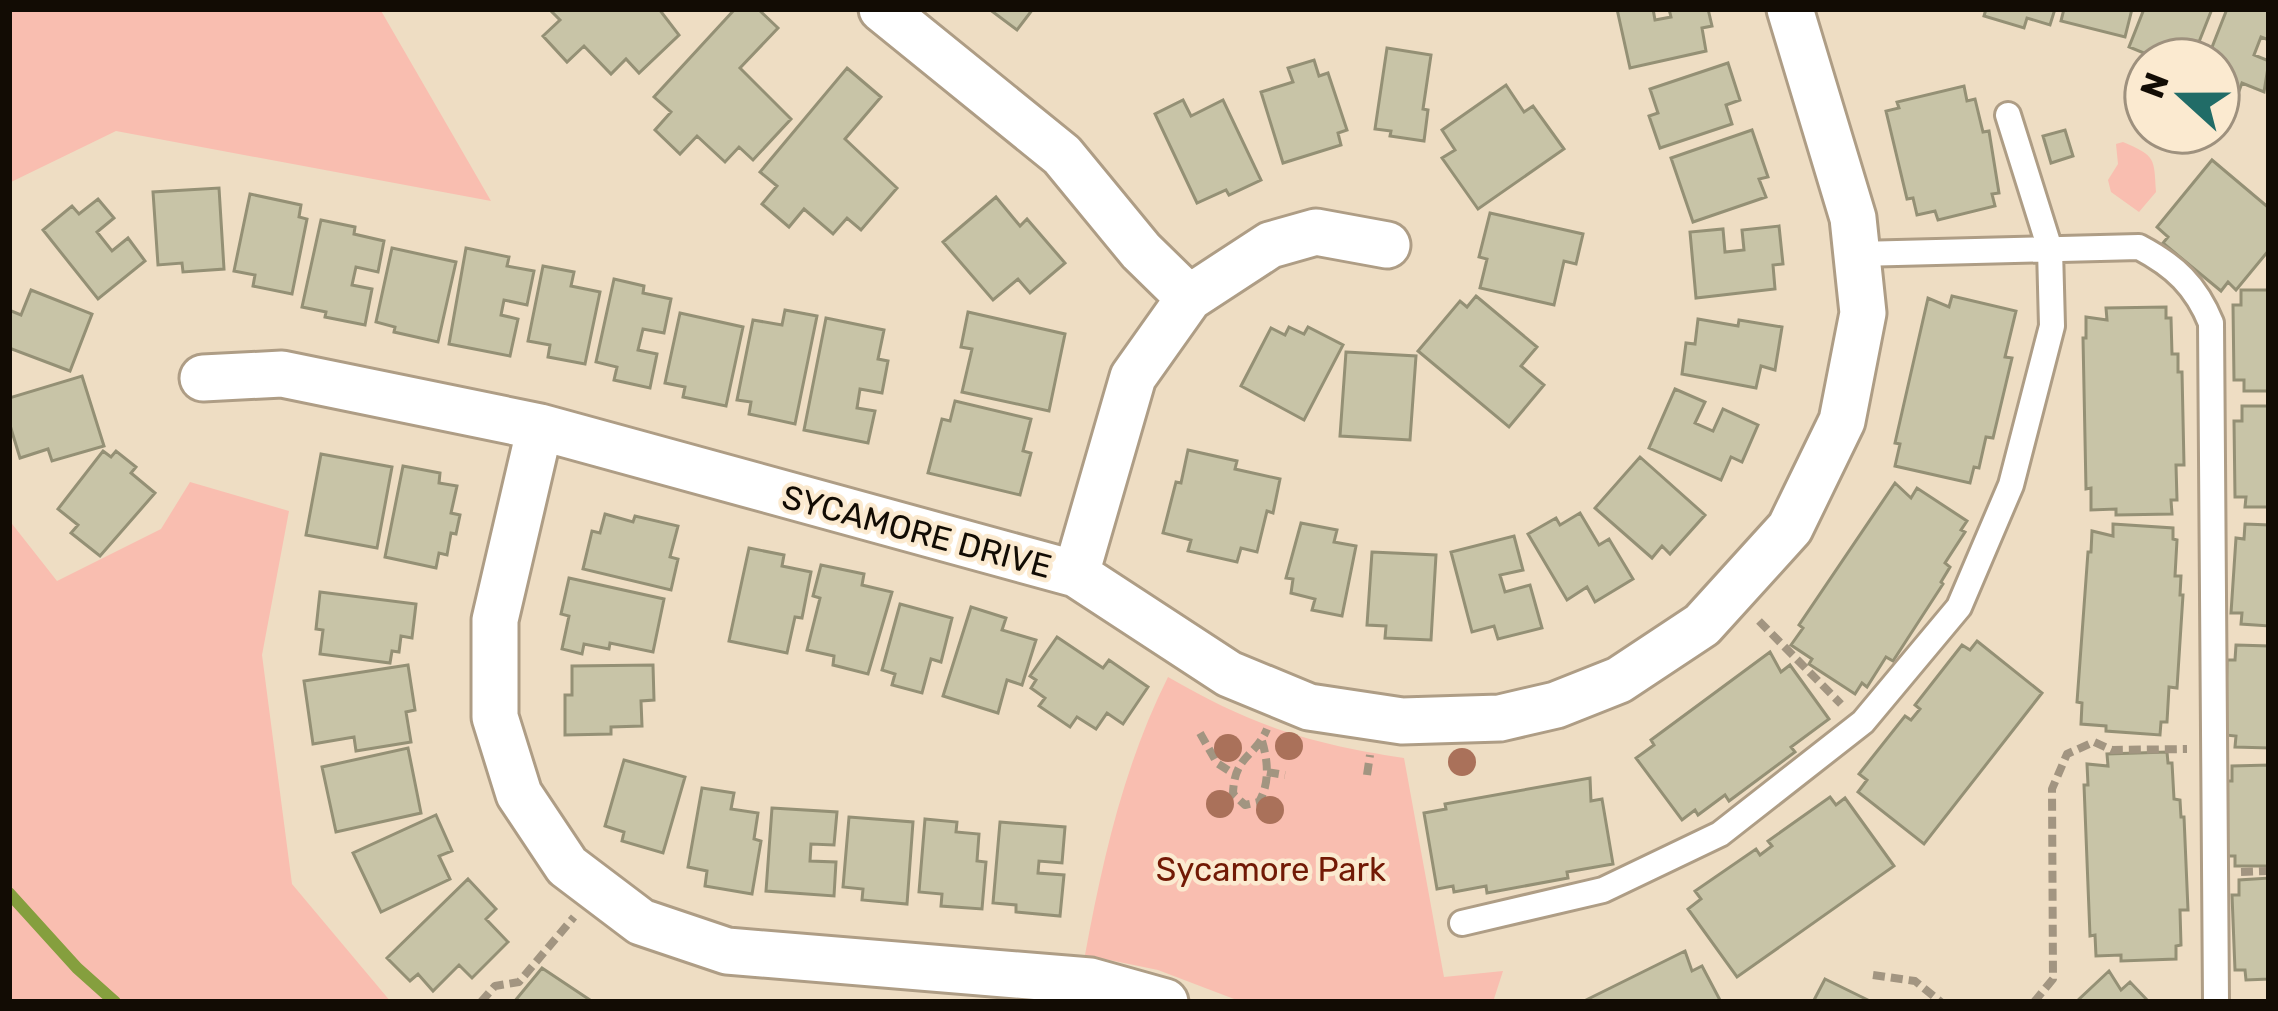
<svg xmlns="http://www.w3.org/2000/svg" width="2278" height="1011" font-family="Rubik,sans-serif">
	<rect width="100%" height="100%" fill="#eeddc3"/>
	<!-- green -->
	<path fill="#f9beb0" d="M9,9H380L491,201L116,131L9,183Z
		M2123,142C2156,156 2154,158 2156,192L2139,212L2111,192L2108,180L2118,164L2116,144Z
		M190,482L289,511L262,655L292,884L391,1002H9V520L57,581L161,529Z
		M1168,677C1253,726 1307,743 1404,758L1444,977L1503,971L1493,1002H1242L1158,970L1085,955C1103,858 1124,765 1168,677Z"/>
	<g fill="none" stroke-linecap="round" stroke-linejoin="round">
		<!-- stream -->
		<path stroke="#859f3e" stroke-width="12" d="M9,893L77,968L115,1002"/>
	</g>
	<!-- building -->
	<path fill="#c8c4a7" stroke="#949075" stroke-width="3" d="M549,9H659L679,35L639,73L626,59L611,74L584,46L567,62L543,36L560,20Z
		M735,9H758L778,28L740,68L791,119L753,160L739,147L725,162L697,136L680,154L655,130L671,112L654,97Z
		M989,9H1033L1017,30Z
		M1617,9H1653L1655,20L1671,17L1669,9H1708L1712,26L1702,28L1706,51L1630,68Z
		M1986,9H2055L2050,25L2027,18L2024,28L1984,16Z
		M2064,9H2132L2125,37L2061,21Z
		M2144,9H2212L2193,57L2168,47L2161,60L2129,47Z
		M2227,9H2269V40L2261,37L2254,55L2269,61L2264,92L2242,83L2239,91L2218,83V60H2207Z
		M1387,48L1431,55L1423,109L1428,110L1424,141L1390,136L1391,131L1375,129Z
		M1314,60L1319,76L1328,73L1347,130L1338,133L1341,145L1283,163L1261,92L1293,82L1288,68Z
		M1728,63L1740,100L1726,105L1732,124L1660,148L1649,116L1658,113L1650,89Z
		M847,68L881,97L845,139L897,188L861,230L847,218L833,234L804,209L789,227L762,204L777,186L760,172Z
		M1506,85L1524,112L1533,106L1564,149L1478,209L1442,158L1455,150L1442,130Z
		M1964,86L1967,101L1975,99L1983,132L1989,131L1999,193L1992,194L1995,206L1938,220L1935,211L1917,215L1913,198L1907,199L1886,111L1899,108L1897,102Z
		M1183,100L1191,116L1223,100L1261,180L1229,195L1226,190L1197,203L1155,114Z
		M1752,130L1768,177L1759,179L1766,197L1693,222L1671,158Z
		M2065,130L2073,156L2051,163L2043,136Z
		M2212,160L2269,208V250L2236,290L2228,282L2221,291L2163,243L2168,237L2157,227Z
		M219,188L224,269L183,272L182,263L158,265L153,192Z
		M250,194L301,205L299,217L307,219L292,294L253,286L255,275L234,271Z
		M996,197L1020,226L1027,219L1065,263L1030,293L1018,279L993,300L943,242Z
		M98,199L114,218L97,232L112,251L128,238L145,261L98,299L43,230L72,206L79,214Z
		M1490,213L1583,234L1576,264L1564,261L1554,305L1480,288L1487,259L1479,257Z
		M321,220L355,227L354,234L384,241L378,272L356,267L352,285L372,289L365,325L325,317L326,312L302,307Z
		M1779,226L1783,264L1773,265L1775,289L1696,298L1690,232L1723,229L1725,252L1744,250L1742,230Z
		M392,248L456,262L438,342L394,332L395,327L376,322Z
		M466,248L509,257L507,266L534,271L527,305L504,300L501,315L518,319L510,356L449,344Z
		M543,266L574,272L571,286L600,292L585,364L548,357L550,345L528,341Z
		M614,279L644,286L643,293L671,299L664,333L643,329L638,350L657,354L650,388L614,380L617,367L596,362Z
		M31,290L92,314L70,371L9,348V310L21,315Z
		M2241,290H2269V391H2244V380H2234L2233,305H2241Z
		M1476,296L1537,347L1521,366L1544,385L1509,427L1418,351L1460,301L1467,307Z
		M1952,296L2016,311L2005,357L2012,358L1993,438L1986,437L1979,468L1974,467L1970,483L1895,466L1900,444L1895,443L1928,298L1949,307Z
		M2166,307V318H2171L2172,354H2178V372H2182L2184,465H2176L2177,500H2171L2172,514L2116,515V509L2091,510V488L2086,489L2083,338H2086V317L2107,320L2106,308Z
		M785,310L817,316L795,424L749,414L751,402L737,400L753,320L782,325Z
		M968,312L1065,334L1049,411L962,392L972,349L961,347Z
		M680,313L743,327L726,406L683,397L685,387L665,383Z
		M826,318L884,330L878,359L888,361L882,393L860,389L857,408L875,411L868,443L804,430Z
		M1698,319L1738,326L1739,320L1782,327L1775,370L1761,366L1756,388L1682,374L1686,343L1695,344Z
		M1289,327L1304,334L1308,327L1343,345L1304,420L1241,386L1271,328L1285,335Z
		M1346,352L1416,356L1410,440L1340,436Z
		M82,376L104,446L52,461L48,449L20,458L9,422V398Z
		M1675,389L1705,402L1695,423L1713,431L1723,409L1758,425L1742,462L1731,457L1721,480L1649,448Z
		M955,401L1031,419L1023,451L1031,453L1020,495L928,473L942,419L950,421Z
		M2242,406H2269V507H2245L2246,497H2235L2234,421H2242Z
		M1188,450L1237,461L1235,469L1280,479L1273,513L1267,511L1257,552L1241,548L1237,562L1188,551L1191,540L1163,533L1176,482L1181,483Z
		M103,451L111,457L116,451L136,467L131,473L155,493L100,556L71,533L78,525L58,509Z
		M321,454L392,467L377,548L306,535Z
		M1640,457L1705,515L1670,554L1662,546L1652,558L1595,508Z
		M403,466L440,473L439,483L457,486L451,513L460,515L456,534L451,533L447,555L439,553L436,568L385,557Z
		M1895,483L1911,498L1917,488L1967,521L1961,530L1965,532L1945,563L1950,567L1941,582L1943,584L1893,661L1886,657L1867,687L1862,683L1855,694L1809,664L1812,659L1791,645L1803,628L1799,625Z
		M1580,513L1599,545L1609,539L1633,579L1595,602L1587,587L1567,600L1528,534L1556,518L1560,525Z
		M605,514L633,522L635,516L678,526L670,557L678,559L671,590L583,569L592,531L600,533Z
		M1301,523L1337,530L1334,542L1356,546L1342,616L1312,610L1315,599L1291,593L1293,579L1286,578Z
		M2113,524L2173,528V539L2177,540L2175,576H2181L2180,595H2183L2177,688L2169,687L2167,722H2161L2160,735L2106,731V726L2081,724L2082,703L2077,702L2088,552H2091L2092,531L2113,536Z
		M2245,524L2269,525V626L2241,624L2242,613H2231L2236,538L2244,539Z
		M1514,536L1523,570L1500,575L1505,592L1530,585L1542,628L1498,639L1494,626L1472,632L1451,552Z
		M749,548L784,555L782,566L811,572L802,618L795,617L787,653L729,641Z
		M1372,552L1436,555L1431,640L1385,638L1386,626L1367,625Z
		M821,565L864,574L862,585L892,592L868,674L833,665L834,656L807,650L820,598L813,596Z
		M569,578L664,599L653,652L610,643L609,649L584,644L582,654L562,649L569,616L561,614Z
		M320,592L416,604L412,638L401,636L399,652L392,651L390,663L320,654L323,630L316,629Z
		M900,604L952,618L941,662L931,659L922,693L892,685L895,674L882,670Z
		M971,607L1006,618L1002,630L1036,640L1022,685L1007,680L998,713L943,696Z
		M1057,637L1103,668L1109,660L1148,687L1123,724L1107,713L1096,729L1077,717L1070,727L1039,706L1045,698L1031,688L1036,680L1030,676Z
		M1977,641L2042,693L1924,844L1858,792L1867,780L1859,774L1905,716L1911,720L1920,709L1915,705L1962,645L1970,650Z
		M2236,645L2269,646V748L2235,747L2236,736L2225,735L2227,660H2235Z
		M1770,652L1781,672L1790,665L1829,719L1791,747L1795,752L1729,801L1725,795L1698,815L1695,810L1682,820L1636,758L1654,745L1651,740Z
		M408,665L415,710L406,712L411,742L356,751L354,737L313,744L304,681Z
		M653,665L654,700L641,701L642,726L611,727V734L565,735V695H572V666Z
		M408,748L421,813L336,832L322,767Z
		M2167,752L2168,763H2172L2174,799L2180,800L2181,817H2184L2188,910H2180L2181,945L2176,946V959L2121,961V955L2096,956L2095,935L2090,936L2084,785H2088L2087,764L2108,766L2107,754Z
		M624,760L685,777L663,853L622,841L624,832L605,826Z
		M2269,765V866H2235V856H2225L2224,781H2232V766Z
		M1590,778L1591,801L1602,799L1613,864L1567,872L1568,878L1487,893L1486,886L1454,892L1453,886L1437,889L1424,813L1446,809L1445,804Z
		M702,788L734,793L731,809L758,813L754,839L761,841L752,894L705,886L707,871L688,867Z
		M1830,797L1836,805L1845,798L1894,866L1737,977L1688,909L1701,899L1695,891L1756,849L1760,855L1772,846L1768,841Z
		M772,808L837,812L834,845L811,844L810,861L836,862L834,896L766,891Z
		M436,815L452,851L439,856L450,879L381,912L353,853Z
		M849,817L913,822L907,904L862,900L863,889L843,887Z
		M925,819L957,822L956,832L979,834L977,861L986,862L982,909L941,906L942,894L919,892Z
		M1000,822L1065,827L1062,863L1039,861L1038,873L1064,875L1060,916L1016,912V905L993,903Z
		M2269,878V979L2246,980L2245,970H2235L2232,895H2239V880Z
		M468,879L496,909L486,919L508,942L472,978L459,965L433,991L418,974L410,981L387,958Z
		M1685,951L1692,971L1702,966L1721,1002H1582Z
		M542,968L593,1002H514Z
		M2109,971L2121,990L2130,982L2149,1002H2076Z
		M1825,979L1872,1002H1813Z"/>
	<g fill="none" stroke-linecap="round" stroke-linejoin="round">
		<!-- lane casing -->
		<g stroke="#ae9d85" stroke-width="30">
			<path id="lane" d="M1858,254L2139,247C2175,266 2196,286 2211,323L2216,1002
				M1462,923L1603,890L1720,834L1863,722L1959,607L2011,485L2052,326L2050,249L2008,115"/>
		</g>
		<!-- street casing -->
		<g stroke="#ae9d85" stroke-width="51">
			<path id="street" d="M882,9L1062,155L1141,251L1189,298
				M203,378L282,374L540,427L1076,574L1229,674L1309,707L1402,721L1500,718L1556,705L1619,680L1702,625L1790,528L1842,421L1863,313L1853,218L1790,9
				M540,427L495,620V717L519,794L567,866L641,922L727,951L1090,981L1165,1002
				M1076,574L1133,377L1189,298L1270,245L1316,232L1387,245"/>
		</g>
		<!-- path -->
		<path stroke="#a29581" stroke-width="8" stroke-dasharray="12 6" stroke-linecap="butt" d="M1759,621L1841,704
			M1200,733L1217,763L1234,774
			M1262,741C1268,761 1270,783 1259,802L1245,805L1233,794C1234,755 1255,758 1267,729
			M1267,772L1285,775
			M1367,775L1370,755
			M2241,872L2269,871
			M1873,975L1915,981L1941,1002
			M481,1002L495,986L519,982L574,917
			M2034,1002L2053,979L2052,789L2067,754L2094,742L2112,750L2187,749"/>
		<!-- lane -->
		<use href="#lane" stroke="#fff" stroke-width="24"/>
		<!-- street -->
		<use href="#street" stroke="#fff" stroke-width="45"/>
	</g>
	<!-- trees -->
	<g fill="#aa715a">
		<circle cx="1289" cy="746" r="14"/>
		<circle cx="1228" cy="748" r="14"/>
		<circle cx="1462" cy="762" r="14"/>
		<circle cx="1220" cy="804" r="14"/>
		<circle cx="1270" cy="810" r="14"/>
	</g>
	<g text-anchor="middle" stroke-width="9" stroke-linejoin="round" paint-order="stroke">
		<!-- street labels -->
		<g font-size="33" fill="#120c04" stroke="#fbead0">
			<text transform="translate(917 531) rotate(15)" y="12">SYCAMORE DRIVE</text>
		</g>
		<!-- park labels -->
		<g font-size="33" fill="#721905" stroke="#fbead0">
			<text x="1271" y="881">Sycamore Park</text>
		</g>
	</g>
	<!-- border -->
	<rect width="2278" height="1011" fill="none" stroke="#120c04" stroke-width="24"/>
	<!-- north arrow -->
	<g transform="translate(2182 96) rotate(291)"><circle r="57" fill="#fbead0" stroke="#9e917e" stroke-width="3"/>
	<path d="M0-9L21 45L0 30L-21 45Z" fill="#216c67"/>
	<text y="-18" font-size="33" font-weight="bold" text-anchor="middle" fill="#120c04">N</text>
	</g>
</svg>
